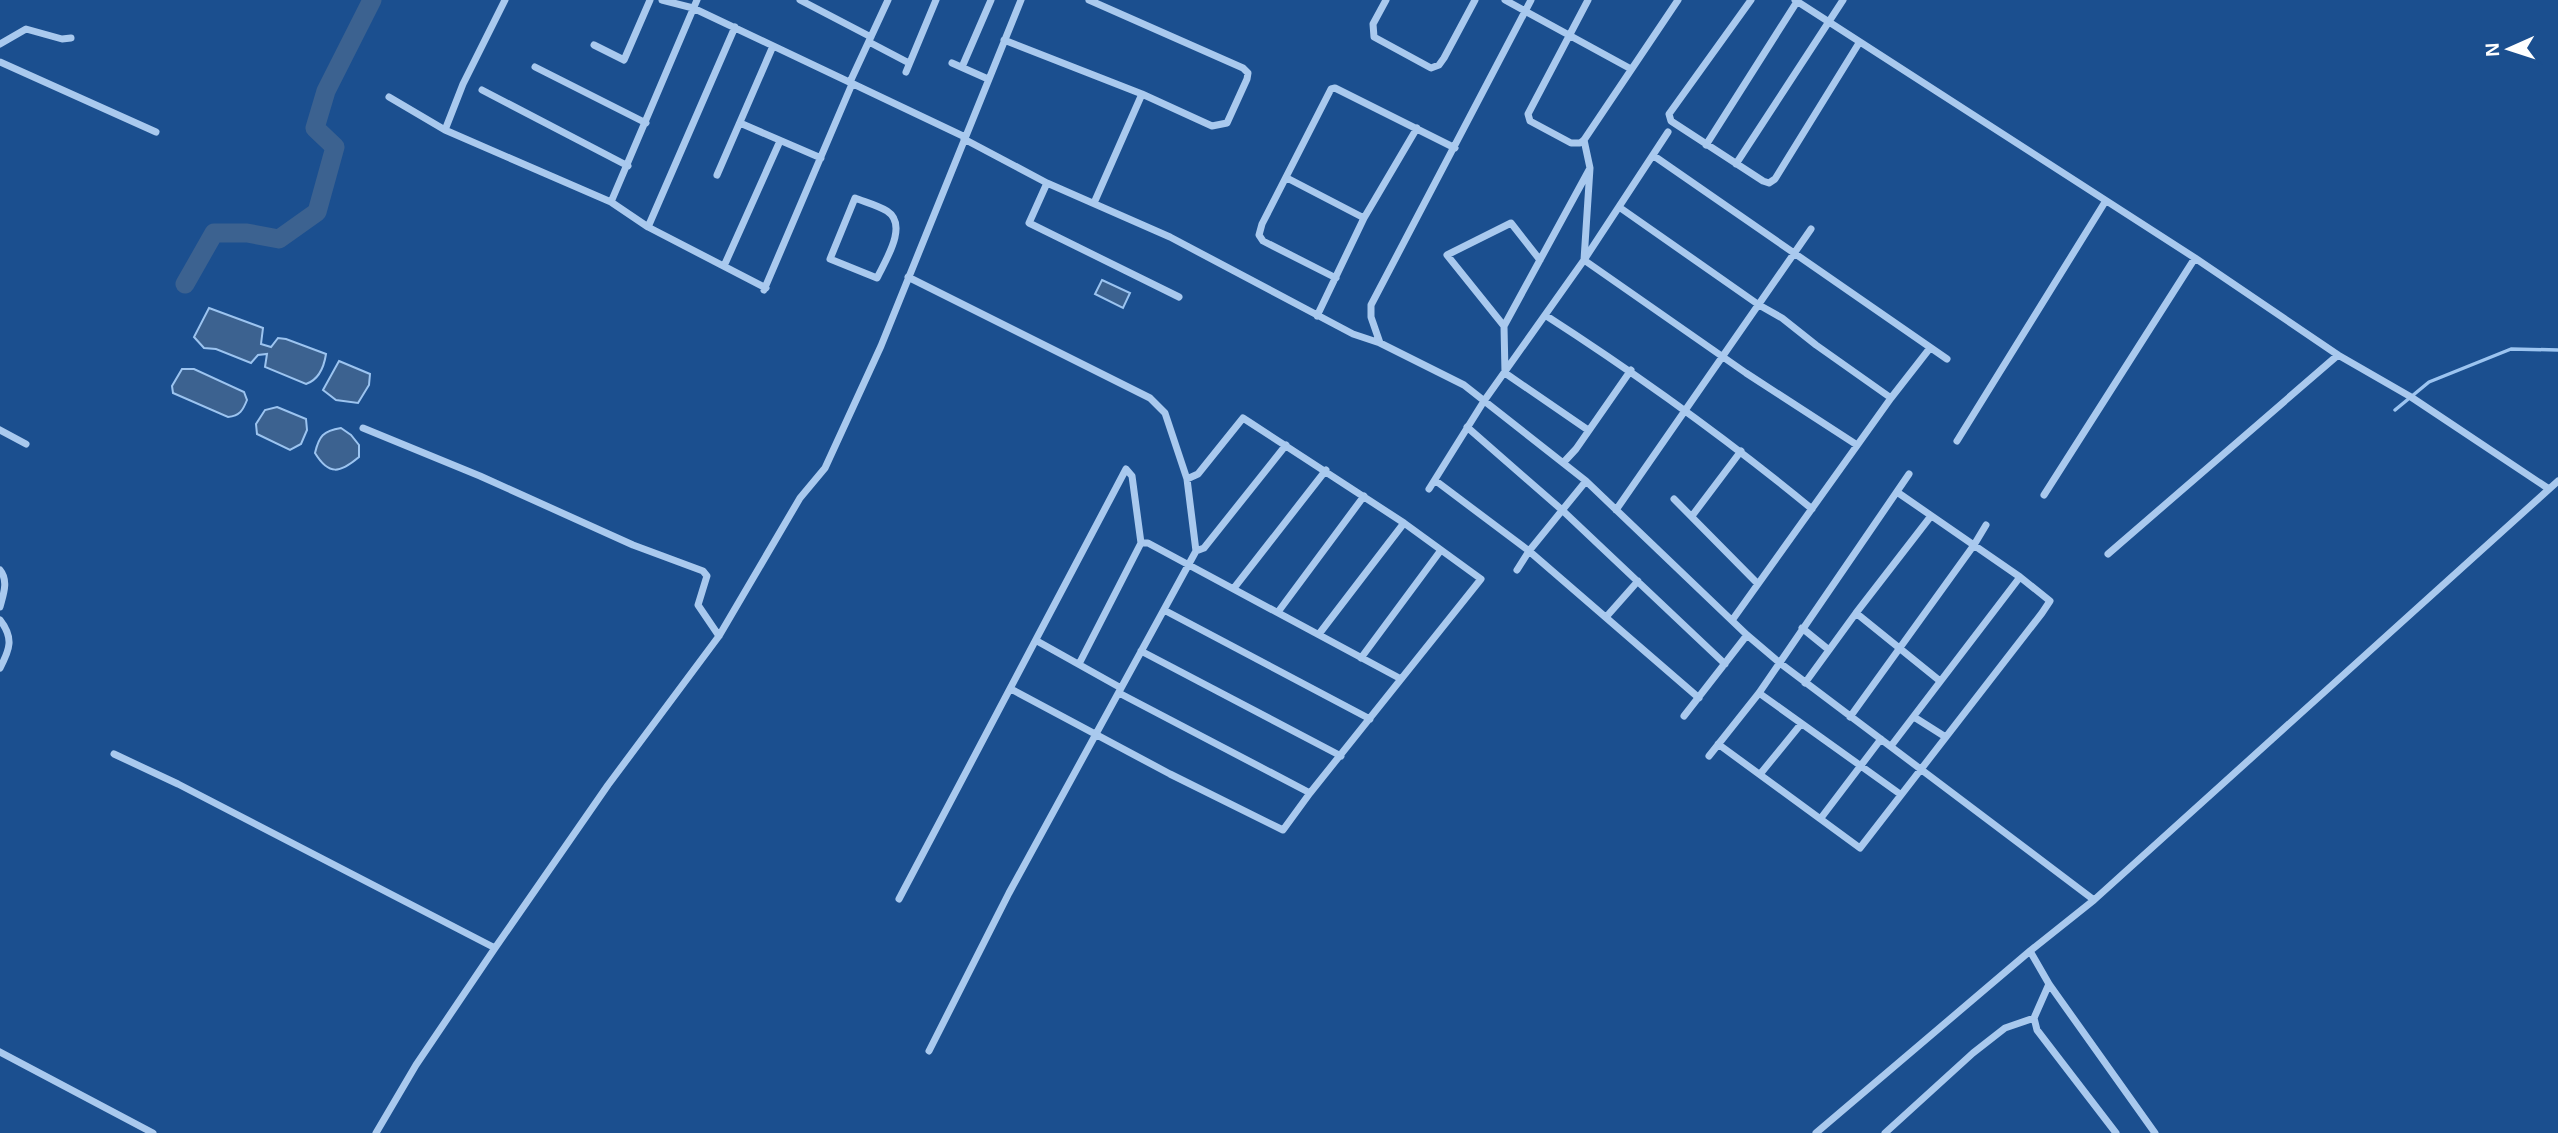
<svg xmlns="http://www.w3.org/2000/svg" width="2558" height="1133" font-family="Arial,sans-serif">
	<rect width="100%" height="100%" fill="#1b4f8f"/>
	<!-- water -->
	<path fill="#3c6290" stroke="#9cc4f0" stroke-width="2" d="M1102,280L1130,293L1123,308L1095,294Z
		M209,308L263,328L261,344L271,347L278,338L286,339L326,354C324,367 318,380 306,384L265,367L267,354L258,355L251,363L216,349L204,348L194,337Z
		M339,361L370,374L369,385L358,403L336,400L323,390Z
		M182,369H194L244,392L247,400C243,410 240,416 228,417L173,393L172,386Z
		M277,407L306,419L307,430L301,444L290,450L257,434L256,424L265,410Z
		M341,428L351,435L359,445V457C340,473 329,476 315,453C319,436 323,431 341,428Z"/>
	<g fill="none" stroke-linecap="round" stroke-linejoin="round">
		<!-- stream -->
		<path stroke="#9cc4f0" stroke-width="3.5" d="M2395,410L2429,382L2511,349L2558,350"/>
		<!-- river -->
		<path stroke="#3c6290" stroke-width="19" d="M185,284L214,233H247L279,239L317,212L335,147L315,128L326,91L372,0"/>
		<!-- street -->
		<path stroke="#a9c9ee" stroke-width="7" d="M662,0L693,8L965,137
			M800,0L871,37
			M1386,0L1373,24L1374,37L1431,68L1439,65L1444,58L1475,0
			M1505,0L1631,69
			M1588,0L1528,114L1530,121L1571,143H1580L1584,140L1678,0
			M1751,0L1669,114L1671,121L1763,181L1769,183L1775,179L1859,43
			M1795,0L2195,258L2338,355L2411,397L2549,489
			M1004,40L1142,94L1212,126L1227,123L1247,79L1248,73L1243,68L1089,0
			M869,42L909,63
			M0,44L26,29L62,39L71,38
			M594,45L624,60L650,0
			M0,62L156,132
			M952,63L988,79
			M535,67L646,123
			M962,67L991,0
			M906,72L936,0
			M850,82L888,0
			M482,90L628,166
			M389,97L445,130L611,202L648,227L766,288
			M740,123L821,158
			M445,130L463,84L505,0
			M964,139L1047,183L1170,237L1353,334L1380,343L1464,385L1586,481L1747,635L1780,663L2094,900
			M1584,140L1590,168L1584,260L1746,373L1857,445
			M1706,145L1798,0
			M1654,156L1947,359
			M1736,164L1843,0
			M717,175L773,46
			M1287,178L1364,218
			M1047,183L1029,223L1179,297
			M855,198C865,202 877,205 887,211C909,225 885,261 877,278L830,259Z
			M611,202L697,0
			M1094,203L1142,94
			M1619,207L1759,305L1782,318L1816,345L1891,398
			M648,227L735,27
			M724,266L780,141
			M908,277L1150,398L1165,413L1187,479L1196,551L1009,893L929,1051
			M1336,278L1263,241L1259,235L1262,224L1331,89L1335,88L1455,148
			M764,290L852,84
			M1545,315C1638,375 1727,439 1812,509
			M1317,316L1364,218L1417,128
			M1504,326L1447,255L1511,223L1540,260
			M1380,343L1371,317V305L1531,0
			M1467,427L1562,510L1725,664
			M363,428L480,476L633,545L703,571L707,576L706,579L698,605L719,636
			M0,430L26,444
			M1588,430L1505,373L1504,326L1589,170
			M1957,441L2105,202
			M1563,463L1576,449L1631,370
			M1436,481L1529,551L1699,698
			M1429,489L1484,401L1584,260L1668,132
			M2044,495L2195,258
			M1674,499L1758,584
			M1616,510L1811,229
			M1692,516L1741,451
			M1141,543H1148L1401,679
			M1196,551L1204,548L1286,445
			M2108,554L2338,355
			M0,570C9,581 3,595 0,607
			M1517,570L1529,551L1586,481
			M1234,588L1326,470
			M1164,610L1370,719
			M1278,612L1364,496
			M1856,613L1940,681
			M1607,616L1638,581
			M1733,619L1891,398L1930,348
			M0,620C14,638 10,649 0,668
			M1802,628L1829,650
			M1319,634L1404,523
			M1037,641L1121,688
			M1141,651L1341,756
			M1361,658L1441,550
			M1805,683L1856,613L1931,516
			M1011,689L1170,774L1283,830L1310,793L1481,579L1404,523L1243,418L1198,474L1187,479
			M1119,693L1310,793
			M1759,693L1900,794
			M1684,716L1747,635
			M1850,717L1974,545L1986,525
			M1914,717L1944,736
			M1718,744L1860,848L2042,613L2050,601L2020,577L1897,492
			M1891,746L2020,577
			M114,754L178,784L495,948
			M1709,756L1759,693L1909,474
			M1761,773L1801,724
			M1821,818L1881,739
			M899,899L1126,469L1132,476L1141,543L1079,664
			M2030,951L2049,984L2155,1133
			M2049,984L2034,1018L2037,1030L2116,1133
			M0,1052L153,1133
			M376,1133L416,1065L495,948L608,785L719,636L800,498L825,468L881,346L1021,0
			M1816,1133L2030,951L2094,900L2558,481
			M1885,1133L1973,1053L2005,1028L2034,1018"/>
	</g>
	<!-- north arrow -->
	<g transform="translate(2509 49) rotate(267)" stroke="#1b4f8f" stroke-width="5" paint-order="stroke">
	<path d="M0-5L12 26L0 18L-12 26Z" fill="#ffffff"/>
	<text y="-10" font-size="19" font-weight="bold" text-anchor="middle" fill="#ffffff">N</text>
	</g>
</svg>
